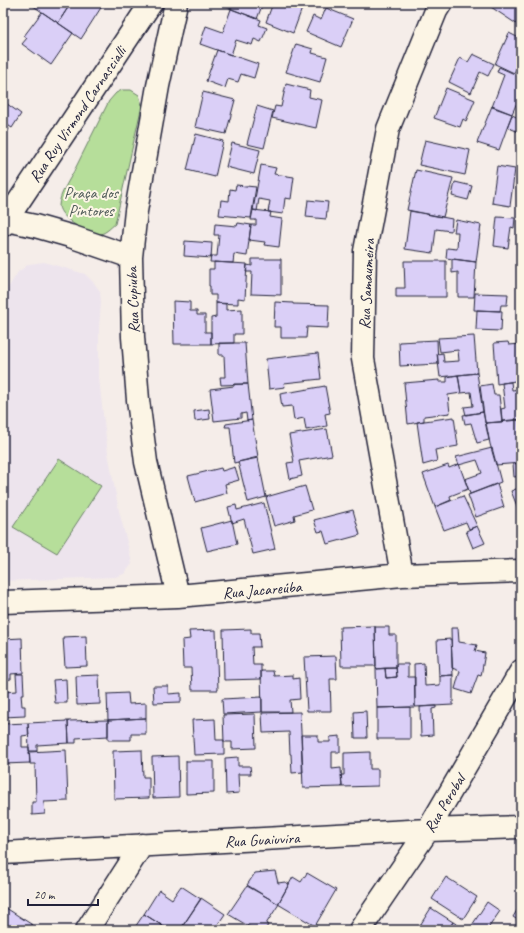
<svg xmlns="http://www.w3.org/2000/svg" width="524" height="933" font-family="Caveat,sans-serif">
	<rect width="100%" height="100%" fill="#f5ede9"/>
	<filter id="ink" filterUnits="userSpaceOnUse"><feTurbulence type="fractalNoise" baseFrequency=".025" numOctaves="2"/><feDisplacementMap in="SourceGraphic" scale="8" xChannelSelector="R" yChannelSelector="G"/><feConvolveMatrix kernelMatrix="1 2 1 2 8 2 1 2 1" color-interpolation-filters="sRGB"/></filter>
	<g filter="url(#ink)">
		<!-- built -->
		<path fill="#ede4ed" d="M44,262L85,274L94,283L100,291L101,303L99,327V377L102,406L108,453L119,511L130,554L132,564L124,574L115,577L3,581V296L18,272L29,264Z"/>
		<!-- green -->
		<path fill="#b6de9a" stroke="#6c806a" d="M122,90H131L139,95L142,105L115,224C110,228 106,233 100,234C89,236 60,218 59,206C59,194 71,178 76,167C87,145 98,123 109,101L116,93Z
			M59,459L101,486L57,553L13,527Z"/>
		<!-- building -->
		<path fill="#dacff7" stroke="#22223b" d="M29,3H65L69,6L58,23Z
			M65,3H98L102,6L81,39L58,23L69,6Z
			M223,3H263L257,19L222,5Z
			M273,3H304L293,33L266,22Z
			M485,3H521V21L518,25Z
			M326,8L353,19L341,47L306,32L313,16L321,20Z
			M231,9L261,20L259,25L267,28L261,42L254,39L252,45L236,40L231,55L200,44L206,26L223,32Z
			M42,12L73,33L51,65L22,44L27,38L24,36Z
			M509,33L521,39V66L518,65L514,73L495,64Z
			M296,44L313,49L312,53L327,57L320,82L286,72Z
			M217,50L258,64L254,78L241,74L238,82L228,79L225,88L206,81Z
			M473,54L494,64L488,76L480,72L471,93L449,82L460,58L468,62Z
			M499,67L521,77V93L512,114L492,107L504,75L497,72Z
			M286,84L310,90L309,97L322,100L316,128L272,118L275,106L281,107Z
			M446,88L475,100L466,121L463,119L460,127L434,118Z
			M203,92L235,100L226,134L195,127Z
			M3,101L21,114L12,128L3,122Z
			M257,106L273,111L264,148L247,144Z
			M492,106L512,114L499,150L477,143Z
			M512,115L521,119V133L507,127Z
			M3,125L9,129L3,137Z
			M196,134L223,141L215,177L187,170Z
			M425,140L470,150L465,175L419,165Z
			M232,143L260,150L254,174L226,167Z
			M261,165L276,168L274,174L294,177L291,199L285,198L283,214L268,212L270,201L259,199L257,211L253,210Z
			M497,166L515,169L510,206L492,203Z
			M416,170L453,178L443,217L407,210Z
			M521,179V192L518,191Z
			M455,182L472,186L468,200L452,196Z
			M236,185L256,187L251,218L219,215L221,200L229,201L230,189L235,190Z
			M308,200L328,202L326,219L306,217Z
			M253,210L271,212L270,217L282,219L279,247L264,245L265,242L249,240L251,225H256V220H251Z
			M410,211L452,219L451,231L436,229L433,253L405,249Z
			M497,217L515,218L514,228L511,227L508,248L494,246Z
			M456,220L481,225L476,262L446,258L447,248L457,249L458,232H454Z
			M238,223L251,225L247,256L234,254L233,263L210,262L211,256H217L219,235H214L215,224L237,226Z
			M185,241L212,243L211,258L184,256Z
			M252,259H281V295L251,294L252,272H246L247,265L252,266Z
			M452,259L476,262L474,297H458V272L452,273Z
			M404,261H446V297H396V288H405Z
			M214,262L247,264L245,299L238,298V304L216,303V295H210V286H209V269H214Z
			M475,293L508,294L507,305H501L500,311L474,310Z
			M173,301L190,302V311H197V315H205V332H211V344H174Z
			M275,302L293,303V304L329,305L328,328L307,327L306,338H281V327H274Z
			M216,303L226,304V310L242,309V334H234V343L211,344V318L216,317Z
			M477,310L502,311L501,331L476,330Z
			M474,336L477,373L440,377L437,354L443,353L444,362L459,361L458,350L440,352L438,338Z
			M437,340L438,364L400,366L399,342Z
			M508,342L509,345L521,344V380L497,384L494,343Z
			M219,343H245L248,384L221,385L220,377H225L224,355H219Z
			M318,353L321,379L284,383L285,387L269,389L266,359Z
			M477,373L483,412L466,415L464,407L473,406L471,392L461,393L458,375Z
			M458,375L461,393L448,395L450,413L424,416V421L408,424L404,383L439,380V382H447V377Z
			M511,382L512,390L521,389V419L502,421L501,409L505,408L502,383Z
			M234,384H248L252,420L247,421L246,413L241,414V418L214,421L210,389L234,386Z
			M492,384L494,395H499L502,422L485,423L480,386Z
			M325,386L330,413L325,414L327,426L306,430L304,418L294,420L292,406L282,407L280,394Z
			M209,409L210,419L195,421L194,411Z
			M483,412L489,440L477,443L471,423L465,424L463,415Z
			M454,417L458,446L435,450L437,461L423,465L417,422Z
			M252,420L258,457L234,463L230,427H225L226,424Z
			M519,420L520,434H521V463L496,465L490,444L486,423Z
			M327,429L332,455L299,461L302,476L290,479L287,463L294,462L289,435Z
			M492,448L501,482L470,494L465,479L482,473L477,460L459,465L456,457Z
			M258,458L266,497L248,502L238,462Z
			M521,463V476L514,477L513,464Z
			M459,464L468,489L450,496L451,500L435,507L423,474L448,465L449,468Z
			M235,467L239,480L225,484L227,493L195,502L188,476L221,468L222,471Z
			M497,484L504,507L476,517L468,495Z
			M305,486L312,510L294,515L295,520L274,526L266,497Z
			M521,487V516L511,491Z
			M463,496L477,526L469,529L466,522L444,530L435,507Z
			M264,503L275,549L253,554L244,519L232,523L228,507L236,505L237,510Z
			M353,510L360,535L327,544L323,531L318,532L314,520Z
			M232,520L237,544L207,551L201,528Z
			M477,526L485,543L473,548L466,531Z
			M375,626L376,666H341L340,627Z
			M375,627H389V635H396V668L376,669Z
			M451,628H458L459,642L477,645L475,651L485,653L481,676L478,675L471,694L455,689L460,671L452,668Z
			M251,629V633H259L260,647H252L253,665H261V679L224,680L223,630Z
			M216,630L218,690H192L191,668H183L182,640L190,639L189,631Z
			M86,636L87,666L65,667L63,637Z
			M22,638L23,673L11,674V679L3,680V639Z
			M451,639L453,675L439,676L437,640Z
			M336,656L337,679H330L331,711H307L304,657Z
			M424,663L425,686L440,685V676L453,675V705L415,707L414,664Z
			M396,664H408V677H415V707L377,708L376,669L385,668L386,678L397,677Z
			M385,668H396L397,677L386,678Z
			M261,671H273L274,676L293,675V679L299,678L300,699L290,700L291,712H262Z
			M16,674H23L24,694H21L22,706H25V716L3,717V692L17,691Z
			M99,675L100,704L77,705L76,676Z
			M66,679L67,703H55L53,680Z
			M153,686H168V694L181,693V702L154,703Z
			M128,693L129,704L146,703V718L108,720L107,694Z
			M262,697V712L223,714L222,699Z
			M436,706V708L432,709L433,735L421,736L420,707Z
			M410,707V739H377V708Z
			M366,711L367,738H355L354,712Z
			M300,712L303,772L292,773L291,754H290L289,732L263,733L262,713Z
			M255,714L256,748L232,749V742H224L223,715Z
			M146,718V734H131V740H108V720Z
			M215,719L216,740H224V754L194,755L192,720Z
			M108,720V736L76,738V743H69L68,721Z
			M68,721L69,743L37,745V751H29L28,723Z
			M28,723L29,735L22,736V747H29L30,763L3,764V724Z
			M301,735H318V742H330V737L340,736V752H332V769L341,768L342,787L303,788Z
			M66,750L68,801L44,802L45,814L32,815V802H36L35,764H30L29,752Z
			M142,750L143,777H149V798L114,799L113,751Z
			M370,752V769H378V786L342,787L341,775H344V753Z
			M178,756L179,797L153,798L152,757Z
			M238,757V766H250L251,774H238L239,793L226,794L225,758Z
			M186,761H214V793L186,794Z
			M275,871L278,883L285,882L289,884L278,904L247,885L255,873Z
			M307,873L336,890L315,926L278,904L293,877L301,882Z
			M446,877L477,897L463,919L432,899Z
			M181,886L201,899L180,930H169L144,914L159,890L172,899Z
			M247,886L279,904L266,924L268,925L265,930H255L228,914Z
			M201,898L225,914L214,930H187L182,927Z
			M487,902L500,911L487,930H469Z
			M3,906L34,926L32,930H10L3,926Z
			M519,907L521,909V922L513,917Z
			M431,908L453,922L448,930H417Z
			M144,914L169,930H133Z
			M453,922L466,930H448Z"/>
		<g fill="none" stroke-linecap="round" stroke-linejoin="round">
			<!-- minor casing -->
			<g stroke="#22223b" stroke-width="25">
				<path id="minor" d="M176,3L158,86L136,211L131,257L133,337L138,400L146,462L178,596
					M6,220L35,226L70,236L131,257
					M3,225L151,3
					M402,575L363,359L365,251L388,129L436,11L441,3
					M3,602L178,596L402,575L521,571
					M3,853L428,830L521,827
					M87,930L142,845
					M360,930L428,830L521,671"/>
			</g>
			<!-- minor -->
			<use href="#minor" stroke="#fcf5e5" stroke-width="22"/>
		</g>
	</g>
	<g text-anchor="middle" stroke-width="4" stroke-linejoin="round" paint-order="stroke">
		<!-- street labels -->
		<g font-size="16" fill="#22223b" stroke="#fcf5e5">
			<text transform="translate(77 114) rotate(-56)" y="6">Rua Ruy Virmond Carnascialli</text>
			<text transform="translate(366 284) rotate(-87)" y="6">Rua Samaumeira</text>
			<text transform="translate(132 300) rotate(-92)" y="6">Rua Cupiuba</text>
			<text transform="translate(262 589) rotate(-5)" y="6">Rua Jacareúba</text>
			<text transform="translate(444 803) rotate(-59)" y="6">Rua Perobal</text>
			<text transform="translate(262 839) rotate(-3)" y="6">Rua Guaiuvira</text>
		</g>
		<!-- park labels -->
		<g font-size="16" fill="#4e5a58" stroke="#fcf5e5">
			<text x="91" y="198">Praça dos<tspan x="91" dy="18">Pintores</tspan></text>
		</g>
	</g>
	<!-- margin -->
	<rect width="524" height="933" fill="none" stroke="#fcf5e5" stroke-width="16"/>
	<rect x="8" y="8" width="508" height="917" fill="none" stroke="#22223b" stroke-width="1.5" filter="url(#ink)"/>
	<!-- scale -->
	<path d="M28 899v6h70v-6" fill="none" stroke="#22223b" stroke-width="2"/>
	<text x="34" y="899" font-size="12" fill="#22223b" stroke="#fcf5e5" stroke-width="3" paint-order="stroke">20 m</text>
</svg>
